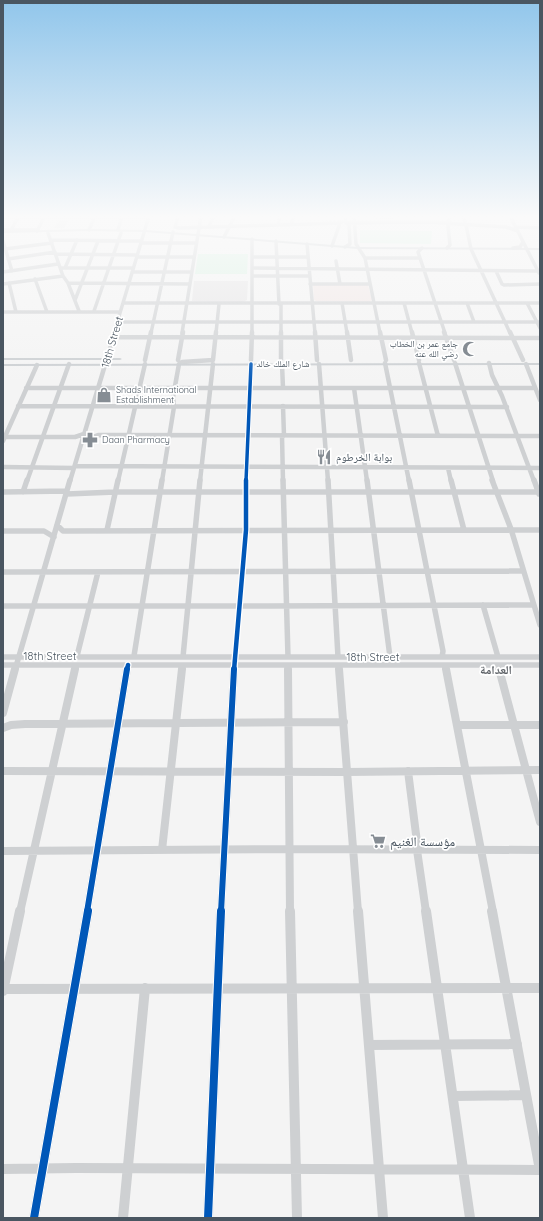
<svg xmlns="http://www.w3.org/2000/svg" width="543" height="1221" font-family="Quicksand,'Noto Naskh Arabic',sans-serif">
	<rect width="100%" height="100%" fill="#f4f4f4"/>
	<!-- education -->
	<path fill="#e6e5e6" d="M194,281H248L247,300L243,302L192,301Z"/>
	<!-- medical -->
	<path fill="#f1e7e6" d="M313,285H368L372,300L369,302L316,301L314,300Z"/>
	<!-- green -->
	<path fill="#d9f2e3" d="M360,230L432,231L431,244L360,243Z
		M198,254H248L247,274H195Z"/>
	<!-- building -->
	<path fill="#ddddde" stroke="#e5e6e7" d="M59,220H68L64,228H54Z"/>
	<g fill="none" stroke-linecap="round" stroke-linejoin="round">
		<!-- minor-far4 -->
		<path stroke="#ced0d2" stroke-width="3.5" d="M178,216L175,227L179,228L340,223
			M345,216L346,222L349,223L427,222L506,227L518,231
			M354,216L356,244L365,258L380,333
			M365,216L393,217
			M464,216L465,225
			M510,216L539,273
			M3,217H149
			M278,224L280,216
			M291,224L294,216
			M466,225L471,249L510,333
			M209,226L214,216
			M516,227L540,228
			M3,230H38
			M11,230L19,216
			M89,230L95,216
			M118,230L122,216
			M37,231L45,216
			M48,233L63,276L68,283L79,311
			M224,237L235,216
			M51,240L142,241
			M3,241L12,271
			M276,241L279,304
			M142,243H196
			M307,244L315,333
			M332,246L340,223L342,222
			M345,247L350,244L349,225L346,223
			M422,248L418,252L445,333
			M447,248L450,245L448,226L449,216
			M513,248L520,247L523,242
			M5,249L52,243
			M56,254L138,255
			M137,257H194
			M253,257H308
			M365,258H419
			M8,259L55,252
			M336,261L340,284
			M61,268H133
			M65,268L77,240
			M253,268L538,271
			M496,271L502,284L504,285L540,284
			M3,272L58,264
			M132,272H192
			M253,276H310
			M35,279L47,312
			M9,283L16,312
			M68,283L190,284
			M3,284L63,276
			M310,284H370
			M75,300L98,241
			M123,303H540
			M281,303V333
			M342,303L347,333
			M404,303L412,333
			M467,303L474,322
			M527,303L540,328
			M94,311L121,233
			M3,312H120
			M117,322H540
			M114,333L149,216
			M151,333L173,232
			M182,333L201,216
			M216,333L219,304
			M252,333V239"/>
		<!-- minor-far3 -->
		<path stroke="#ced0d2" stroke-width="4.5" d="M281,332V360
			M315,332L317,360
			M347,332L351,360
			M380,332L386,360
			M412,332L419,360
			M444,332L454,360
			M510,332L523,360
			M113,337L540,338
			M145,360L151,332
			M178,360L183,332
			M251,360L252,332
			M385,363L409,481
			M419,363L438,436
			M455,363L493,481
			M489,363L492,375L502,396L534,481
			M282,364L283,388
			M319,364L328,481
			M526,364L540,400
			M26,388H535
			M354,388L367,481
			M18,406L507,407
			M283,406L284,436
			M282,436L283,481
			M3,437H75L84,434
			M3,441L37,365
			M82,441L98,435L540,436
			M75,466L540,468
			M3,467L74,468
			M448,468L451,481
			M27,481L69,364
			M70,481L115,332
			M118,481L145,364
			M162,481L174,407L173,397L179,364L182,362L213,360L216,332
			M200,481L213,364
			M246,481L251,364"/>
		<!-- minor-far2 -->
		<path stroke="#ced0d2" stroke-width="5.5" d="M283,480L288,657
			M328,480L338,657
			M367,480L390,657
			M409,480L443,651L442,657
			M451,480L464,530
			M492,480L511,529L540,625
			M534,480L539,494
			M3,492L67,491
			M23,492L27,480
			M67,494L115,492H540
			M57,525L63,531L540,530
			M107,530L118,480
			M3,531H44L54,537
			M3,572L523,571
			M483,605L498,657
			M3,606C180,605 356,607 533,605
			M77,656L98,572
			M134,656L162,480
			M3,657H540
			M183,657L200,480
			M3,665H540
			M288,665V670
			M339,665V670
			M445,665L446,670
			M498,665L499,670
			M15,670L70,480
			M75,670L76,665
			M127,670L128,665
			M181,670L182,665
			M234,670L246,530V480"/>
		<!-- minor-far1 -->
		<path stroke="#ced0d2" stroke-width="8" d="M288,669L290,912
			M339,669L358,912
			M446,669L493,912
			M499,669L540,822
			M3,713L15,669
			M457,725H540
			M3,728L11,725L25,724L344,722
			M3,771L347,772L540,770
			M408,771L418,850
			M162,850L182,669
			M417,850L426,912
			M3,851L290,849L540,850
			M20,912L75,669
			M87,912L127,669
			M221,912L234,669"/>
		<!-- minor -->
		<path stroke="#ced0d2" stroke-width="10" d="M290,911L297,1218
			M358,911L383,1218
			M426,911L470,1218
			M492,911L540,1170
			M3,989L540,988
			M3,991L20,911
			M369,1045L517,1044
			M454,1096L526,1095
			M3,1169L76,1168L540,1170
			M34,1218L88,911
			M123,1218L145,988
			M208,1218L221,911"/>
		<!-- major -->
		<path fill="#caced1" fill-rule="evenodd" d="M89,229L145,230L358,247L540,248V250L358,249L145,232L89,231L3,233V231Z
			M3,358H120L122,359L120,360H3Z
			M540,363V365L3,366V364Z"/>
		<!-- cycleway-far3 casing -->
		<g stroke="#fff" stroke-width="5.5">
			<path id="cycleway-far3" d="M246,481L251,364"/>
		</g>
		<!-- cycleway-far2 casing -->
		<g stroke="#fff" stroke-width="7">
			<path id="cycleway-far2" d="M127,670L128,665
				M234,670L246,530V480"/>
		</g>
		<!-- cycleway-far1 casing -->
		<g stroke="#fff" stroke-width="8">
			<path id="cycleway-far1" d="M87,912L127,669
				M221,912L234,669"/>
		</g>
		<!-- cycleway casing -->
		<g stroke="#fff" stroke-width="10">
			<path id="cycleway" d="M34,1218L88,911
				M208,1218L221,911"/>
		</g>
		<!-- cycleway-far3 -->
		<use href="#cycleway-far3" stroke="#0057b8" stroke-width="3.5"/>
		<!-- cycleway-far2 -->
		<use href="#cycleway-far2" stroke="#0057b8" stroke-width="4.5"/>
		<!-- cycleway-far1 -->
		<use href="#cycleway-far1" stroke="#0057b8" stroke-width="6"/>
		<!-- cycleway -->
		<use href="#cycleway" stroke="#0057b8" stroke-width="8"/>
	</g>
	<!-- sky -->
	<linearGradient id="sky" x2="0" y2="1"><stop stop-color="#91c6eb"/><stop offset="0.56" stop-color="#fafafa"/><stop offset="1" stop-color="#fafafa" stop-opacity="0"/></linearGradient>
	<rect width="543" height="387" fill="url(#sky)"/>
	<!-- icons -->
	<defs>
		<g id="mosque-bare" transform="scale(1.2)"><path d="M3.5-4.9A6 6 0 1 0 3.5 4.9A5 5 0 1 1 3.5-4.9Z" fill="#868d94" stroke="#fff" stroke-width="2.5" paint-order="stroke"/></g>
		<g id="shop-bare" transform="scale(1.2)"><path d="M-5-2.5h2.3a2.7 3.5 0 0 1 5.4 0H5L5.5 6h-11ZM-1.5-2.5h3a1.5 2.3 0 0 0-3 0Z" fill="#868d94" stroke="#fff" stroke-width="2.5" paint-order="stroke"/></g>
		<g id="pharmacy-bare" transform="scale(1.2)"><path d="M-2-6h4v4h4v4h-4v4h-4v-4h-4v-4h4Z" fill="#868d94" stroke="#fff" stroke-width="2.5" paint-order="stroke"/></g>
		<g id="restaurant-bare" transform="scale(1.2)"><path d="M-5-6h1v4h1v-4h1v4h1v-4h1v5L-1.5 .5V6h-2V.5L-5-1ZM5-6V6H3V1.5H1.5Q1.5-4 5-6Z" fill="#868d94" stroke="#fff" stroke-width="2.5" paint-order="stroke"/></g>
		<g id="supermarket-bare" transform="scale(1.2)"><path d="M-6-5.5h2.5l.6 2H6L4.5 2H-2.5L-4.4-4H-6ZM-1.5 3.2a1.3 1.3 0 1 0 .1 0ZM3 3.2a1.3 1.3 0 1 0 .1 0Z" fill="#868d94" stroke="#fff" stroke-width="2.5" paint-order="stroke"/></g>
	</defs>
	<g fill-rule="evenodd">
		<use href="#mosque-bare" x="470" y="349"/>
		<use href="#shop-bare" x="104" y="395"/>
		<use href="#pharmacy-bare" x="90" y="440"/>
		<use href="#restaurant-bare" x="324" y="457"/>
		<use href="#supermarket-bare" x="378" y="841"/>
	</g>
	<g text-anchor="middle" stroke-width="3.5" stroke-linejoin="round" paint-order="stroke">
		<!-- far-poi labels -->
		<g font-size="9" fill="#4a5661" stroke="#fff" text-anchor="start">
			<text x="458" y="347" text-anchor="end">جامع عمر بن الخطاب<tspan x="458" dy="10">رضي الله عنه</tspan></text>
			<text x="116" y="393">Shads International<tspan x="116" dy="10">Establishment</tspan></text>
			<text x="102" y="443">Daan Pharmacy</text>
		</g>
		<!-- far-street labels -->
		<g font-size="9" fill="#4a5661" stroke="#fff">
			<text x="283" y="367">شارع الملك خالد</text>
		</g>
		<!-- street labels -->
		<g font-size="11" fill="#4a5661" stroke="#fff">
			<text transform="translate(112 342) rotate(-74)" y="4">18th Street</text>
			<text x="50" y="660">18th Street</text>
			<text x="373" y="661">18th Street</text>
		</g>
		<!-- poi labels -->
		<g font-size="11" fill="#4a5661" stroke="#fff" text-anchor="start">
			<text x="336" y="461">بوابة الخرطوم</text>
		</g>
		<!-- neighbourhood labels -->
		<g font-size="12" font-weight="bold" fill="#5f6368" stroke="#fff">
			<text x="496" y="674">العدامة</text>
		</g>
		<!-- near-poi labels -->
		<g font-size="13" fill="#4a5661" stroke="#fff" text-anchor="start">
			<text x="390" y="846">مؤسسة الغنيم</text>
		</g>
	</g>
	<!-- border -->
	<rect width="543" height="1221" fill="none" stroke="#4a5661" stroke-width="8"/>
</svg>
